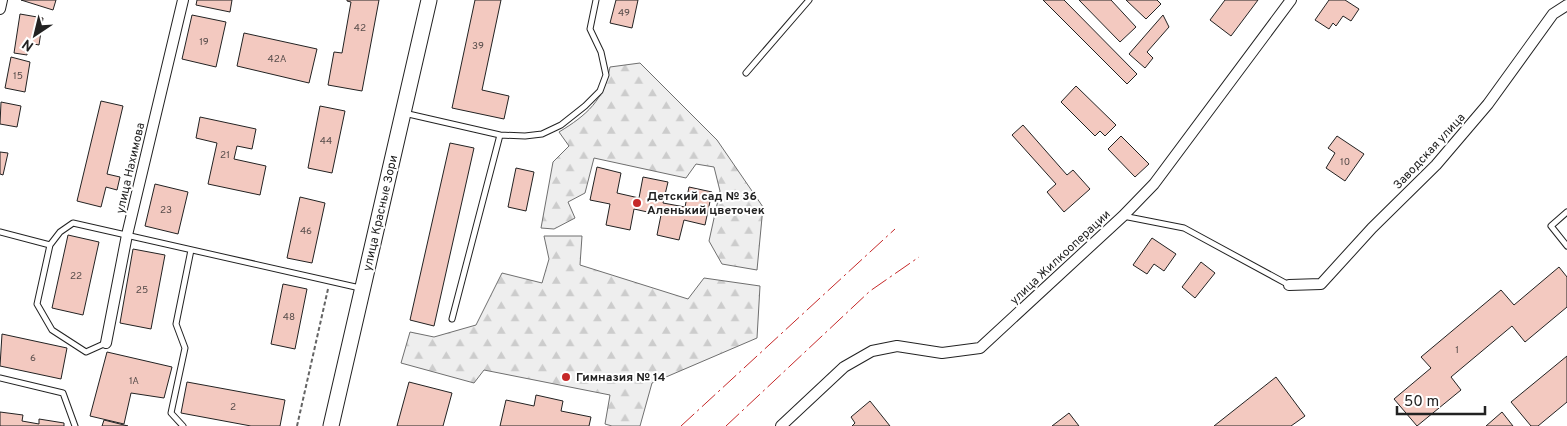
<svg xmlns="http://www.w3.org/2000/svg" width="1567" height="426" font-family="Overpass,sans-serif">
	<defs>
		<pattern id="forest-firs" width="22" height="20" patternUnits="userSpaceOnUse" patternTransform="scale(1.25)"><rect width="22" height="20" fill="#eee"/><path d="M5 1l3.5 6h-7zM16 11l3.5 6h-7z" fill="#ccc"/></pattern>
	</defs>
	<rect width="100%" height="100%" fill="#fff"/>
	<!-- forest -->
	<path fill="url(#forest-firs)" stroke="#6f6f6f" d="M640,63L717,140L763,207L757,270L722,264L709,241L720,191L714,167L696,164L686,178L594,158L585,193L568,202L575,218L554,229L541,228L553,162L569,146L559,132C587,115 604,100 610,67Z
		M544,236H582L580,265L688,299L704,278L760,286L757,338L652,383L640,426H612L605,424L610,395L484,370L474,383L401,363L410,332L434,337L476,325L502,273L542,283L549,259Z"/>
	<!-- building -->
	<path fill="#f3c9c0" stroke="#222" d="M21,0H56L53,10Z
		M197,0H232L230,12L196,5Z
		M347,0H379L362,91L328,85L334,52L342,53L351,2L347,1Z
		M475,0H501L482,90L509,96L504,119L452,108Z
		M616,0H638L632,28L610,23Z
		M1043,0H1064L1137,74L1127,84Z
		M1079,0H1111L1136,27L1120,42Z
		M1126,0H1157L1161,4L1146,19Z
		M1225,0H1258L1231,36L1210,20Z
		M1329,0H1345L1359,9L1351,21L1343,16L1336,26L1333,23L1329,29L1315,20Z
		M20,14L43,18L39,45L29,43L27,55L14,53Z
		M192,15L226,22L216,67L182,59Z
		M1163,15L1169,27L1147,52L1153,58L1145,68L1129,54Z
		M244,33L317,49L309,83L237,66Z
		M11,57L30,62L25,92L5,88Z
		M1076,86L1116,125L1105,136L1100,131L1095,136L1061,102Z
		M101,101L123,106L107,174L120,177L117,190L106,187L101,207L77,201Z
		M1,102L21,106L17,127L0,124Z
		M320,106L345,111L332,173L308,168Z
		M200,117L256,129L252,149L237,146L234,159L266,166L260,195L208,184L217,143L196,138Z
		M1023,125L1067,175L1073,170L1090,189L1064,212L1047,192L1056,184L1012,135Z
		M1121,136L1149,164L1135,177L1108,149Z
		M1337,136L1364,154L1345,181L1326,168L1335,153L1328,148Z
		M450,143L474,148L434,326L410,320Z
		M0,152L8,153L3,175L0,174Z
		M597,167L621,173L617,193L639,198L643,177L668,182L663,203L685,207L689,187L712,192L705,225L684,220L679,240L657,235L661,215L634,209L630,230L606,225L610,204L590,200Z
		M516,168L534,172L526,211L508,207Z
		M155,184L188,192L178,234L145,226Z
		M300,197L325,203L312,263L287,258Z
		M68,235L99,242L83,315L52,308Z
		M1152,238L1176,254L1164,271L1154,264L1147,274L1133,265Z
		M133,249L165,255L151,329L120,323Z
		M1201,262L1215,273L1195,298L1182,287Z
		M1559,267L1567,277V307L1525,342L1512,326L1451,377L1461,390L1417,426L1394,399L1431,368L1421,357L1501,290L1514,305Z
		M283,284L307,289L295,349L271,344Z
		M2,334L67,348L61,379L0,366Z
		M107,352L172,367L164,398L131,393L124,424L90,416Z
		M1567,356V402L1538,426H1531L1511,402Z
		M1276,377L1305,416L1291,426H1214Z
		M187,382L285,400L280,426H251L181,413Z
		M409,382L452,393L443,426H397Z
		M536,395L563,401L561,411L591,417L589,426H500L506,400L534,406Z
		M870,401L890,426H852L855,423L851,417Z
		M0,412L23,415L22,421L39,424V419L64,423V426H0Z
		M1502,412L1513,426H1486Z
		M1069,413L1079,426H1052Z
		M104,420L128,426H102Z"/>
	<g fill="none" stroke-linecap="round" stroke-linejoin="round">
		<!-- service casing -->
		<g stroke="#222" stroke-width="7">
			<path id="service" d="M746,73L809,0
				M404,113L500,135L452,319
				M500,135L525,136L542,134L561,125L585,106L600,91L606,75L601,52L590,29L596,0
				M1567,212L1551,226L1567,246
				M1123,216L1184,228L1289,285
				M0,232L50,245
				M106,343L86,352L52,330L37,304L50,245L60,232L73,223L360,288
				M0,378L63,393L75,426
				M183,426L171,413L185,348L176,324L191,250"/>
		</g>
		<!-- minor casing -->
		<g stroke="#222" stroke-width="12">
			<path id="minor" d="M0,9L2,0
				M1289,285L1321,284L1372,228L1436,165L1488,104L1553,14L1567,5
				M106,343L127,235L183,0
				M781,426L844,367L872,351L897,346L942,353L980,348L1123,216L1154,184L1291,0"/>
		</g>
		<!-- secondary casing -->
		<g stroke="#222" stroke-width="17">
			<path id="secondary" d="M331,426L429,0"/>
		</g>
		<!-- path -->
		<path stroke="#646464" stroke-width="2" stroke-dasharray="4 2.5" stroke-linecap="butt" d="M297,426L328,289"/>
		<!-- service -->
		<use href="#service" stroke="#fff" stroke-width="5"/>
		<!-- minor -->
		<use href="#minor" stroke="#fff" stroke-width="10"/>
		<!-- secondary -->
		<use href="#secondary" stroke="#fff" stroke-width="15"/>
		<!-- power -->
		<path stroke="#c62828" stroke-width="1" stroke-dasharray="18 4 2.5 4" stroke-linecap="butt" d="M681,426L895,229
			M726,426L870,291L919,257"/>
	</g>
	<!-- markers -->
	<g fill="#c62828" stroke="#fff" stroke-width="2">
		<circle cx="637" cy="203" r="5"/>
		<circle cx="566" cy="377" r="5"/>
	</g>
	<g text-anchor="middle" stroke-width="4" stroke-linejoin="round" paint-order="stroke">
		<!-- number labels -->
		<g font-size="10" fill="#564c4a">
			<text x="624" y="16">49</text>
			<text x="360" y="31">42</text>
			<text x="204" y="45">19</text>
			<text x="478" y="49">39</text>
			<text x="277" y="62">42А</text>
			<text x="18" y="79">15</text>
			<text x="326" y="144">44</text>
			<text x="225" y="158">21</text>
			<text x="1345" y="165">10</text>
			<text x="166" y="213">23</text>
			<text x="306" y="234">46</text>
			<text x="76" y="279">22</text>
			<text x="142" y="293">25</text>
			<text x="289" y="320">48</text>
			<text x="1457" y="353">1</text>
			<text x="33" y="361">6</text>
			<text x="134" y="384">1А</text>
			<text x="233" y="410">2</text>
		</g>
		<!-- street labels -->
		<g font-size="12" fill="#222" stroke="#fff">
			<text transform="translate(1429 151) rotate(-47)" y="4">Заводская улица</text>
			<text transform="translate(130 168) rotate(-77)" y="4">улица Нахимова</text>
			<text transform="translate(380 213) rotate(-77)" y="4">улица Красные Зори</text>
			<text transform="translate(1060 257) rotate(-43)" y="4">улица Жилкооперации</text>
		</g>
		<!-- poi labels -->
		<g font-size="12" font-weight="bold" fill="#222" stroke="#fff" text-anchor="start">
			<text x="647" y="200">Детский сад № 36<tspan x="647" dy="14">Аленький цветочек</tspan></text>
			<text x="576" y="381">Гимназия № 14</text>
		</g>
	</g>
	<!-- north arrow -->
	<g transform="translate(35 35) rotate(215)" stroke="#ffffff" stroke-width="4" paint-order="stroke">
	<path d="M0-4L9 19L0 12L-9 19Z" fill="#222222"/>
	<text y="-8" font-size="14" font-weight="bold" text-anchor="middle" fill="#222222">N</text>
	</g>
	<!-- scale -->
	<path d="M1397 406v8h88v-8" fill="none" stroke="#222222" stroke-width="2.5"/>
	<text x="1404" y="406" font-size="15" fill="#222222" stroke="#ffffff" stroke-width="4" paint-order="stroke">50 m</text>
</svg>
